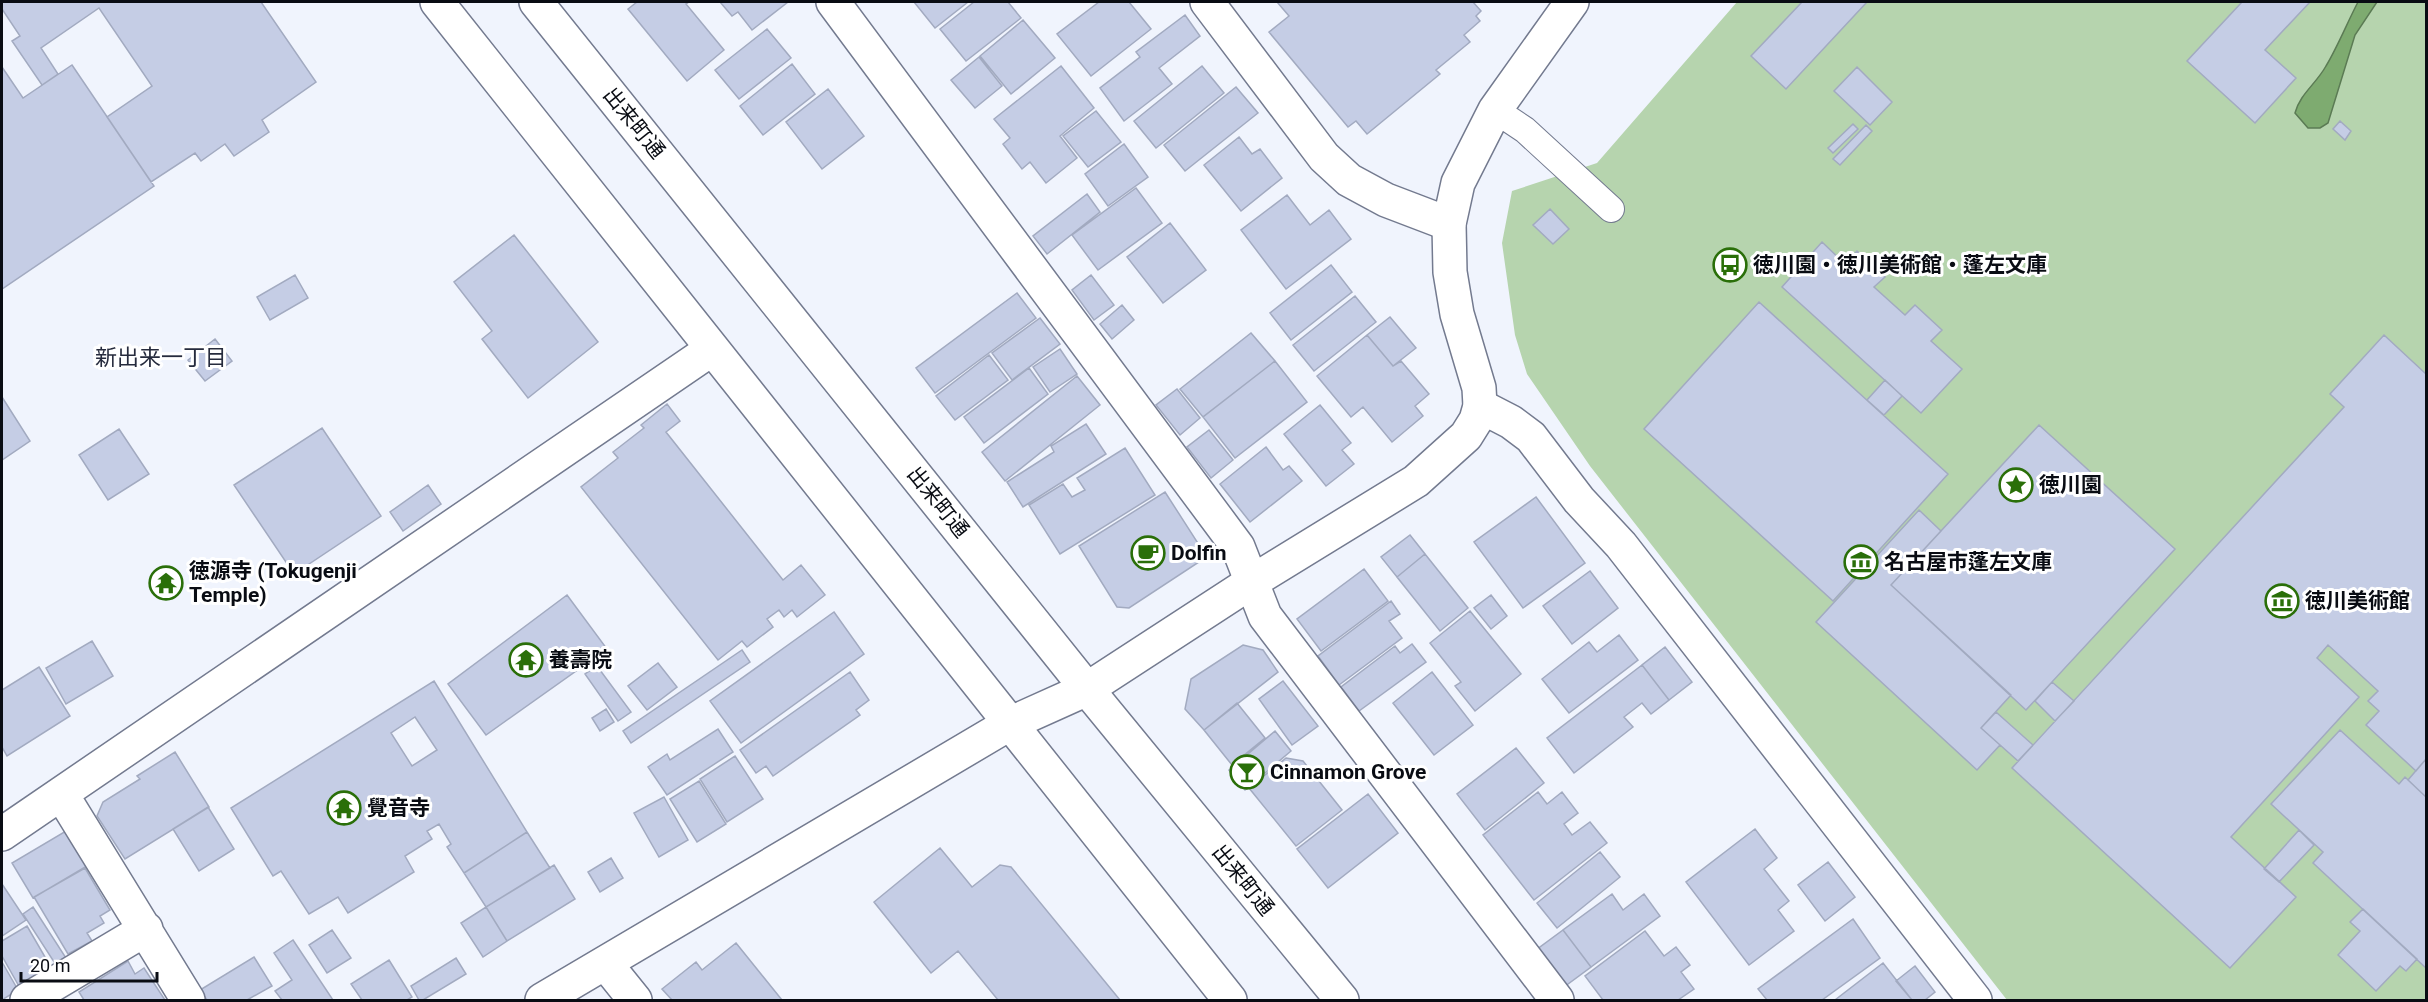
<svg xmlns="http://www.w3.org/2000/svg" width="2428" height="1002" font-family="Roboto,'Noto Sans JP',sans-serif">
	<rect width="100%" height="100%" fill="#f0f4fd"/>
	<!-- green -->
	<path fill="#b6d4ae" d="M1737,2H2426V1000H2007L1590,466L1527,374L1515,335L1502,243L1512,191L1597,163Z"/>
	<!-- water -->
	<path fill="#7eab70" stroke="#5b7b54" stroke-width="1.5" d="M2358,2H2377L2355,35L2328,123L2320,128H2308L2295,113C2300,94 2316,84 2326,66C2338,46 2347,23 2358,2Z"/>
	<!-- building -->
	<path fill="#c5cde5" stroke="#a2aac0" stroke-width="1.5" fill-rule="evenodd" d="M2,2H261L316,82L262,120L269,132L234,156L225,144L201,161L195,153L151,182L107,117L152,86L99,8L41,48L58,74L42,85L12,41L20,36L2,9Z
		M637,2H689L686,4L724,50L687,81L628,9Z
		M720,2H788L752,30L738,12L732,16Z
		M914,2H968L935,28Z
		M974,2H1008L1021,18L966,61L940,29Z
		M1099,2H1129L1151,29L1091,76L1057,34Z
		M1277,2H1473L1481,11L1476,16L1480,21L1464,35L1470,42L1436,70L1440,74L1367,134L1356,121L1348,127L1269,32L1289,16Z
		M1802,2H1867L1786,89L1751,56Z
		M2242,2H2310L2265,50L2296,78L2255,123L2187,61Z
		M1185,15L1200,36L1159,68L1172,84L1124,121L1100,88L1140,57L1136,52Z
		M1023,20L1055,58L1011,94L980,56Z
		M767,29L791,58L739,99L715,70Z
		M979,57L1002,86L975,108L951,80Z
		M792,64L815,94L763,135L740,106Z
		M72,65L154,186L2,289V67L23,98Z
		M1061,66L1094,108L1060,136L1077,158L1046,183L1030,162L1022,169L1003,144L1010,138L994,119Z
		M1202,66L1224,93L1156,148L1134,121Z
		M1857,67L1892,102L1870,125L1834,91Z
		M1236,87L1258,113L1185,171L1164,145Z
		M828,89L864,136L822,169L786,122Z
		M1096,111L1121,142L1088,167L1063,136Z
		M2340,121L2351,131L2345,140L2333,129Z
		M1853,124L1858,129L1833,153L1828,148Z
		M1866,125L1872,131L1840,165L1833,159Z
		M1239,137L1252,154L1260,149L1282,178L1241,211L1204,165Z
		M1124,144L1148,177L1108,206L1085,174Z
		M1136,188L1162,223L1098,270L1072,235Z
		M1087,194L1100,212L1047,254L1033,236Z
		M1287,195L1310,225L1329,210L1351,239L1286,289L1241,230Z
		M1550,209L1569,229L1553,244L1533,225Z
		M1170,223L1206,270L1163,303L1127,257Z
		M514,235L598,342L528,398L482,339L492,331L454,282Z
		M1822,242L1845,264L1857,251L1885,277L1874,287L1905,315L1915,305L1942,330L1931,341L1962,369L1921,413L1782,287Z
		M1331,265L1352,292L1291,340L1270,313Z
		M295,275L308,298L270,320L257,297Z
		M1091,275L1114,305L1094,320L1072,290Z
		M1017,293L1036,318L935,393L916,368Z
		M1355,296L1376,322L1314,371L1293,345Z
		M1759,302L1948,474L1833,601L1644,429Z
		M1122,305L1134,320L1112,339L1100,324Z
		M1390,317L1416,348L1393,366L1367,335Z
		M1040,318L1060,344L1012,380L992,353Z
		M1251,333L1275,361L1203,417L1180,389Z
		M1367,335L1393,366L1401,361L1429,394L1415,406L1423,416L1392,442L1363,407L1351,417L1317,376Z
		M2384,335L2426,374V759L2416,771L2366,725L2379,711L2368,701L2378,691L2328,645L2317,658L2359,697L2231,837L2296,897L2230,968L2012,768L2344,407L2330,394Z
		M215,339L232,361L205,381L188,360Z
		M1060,349L1077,374L1050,392L1033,367Z
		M989,355L1008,380L955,420L936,396Z
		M1275,361L1307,402L1235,458L1203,417Z
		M1029,368L1048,394L984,443L964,417Z
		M1077,376L1100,405L1005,481L982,452Z
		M1885,380L1902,396L1884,415L1867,400Z
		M1177,389L1200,418L1180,435L1156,405Z
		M2,397L30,441L2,460Z
		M667,404L680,421L666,432L783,580L801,565L825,595L797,617L792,610L784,617L779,610L767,619L773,627L747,647L742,641L718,660L581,487L618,458L613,452L644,428L641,425Z
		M1320,405L1351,443L1342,450L1354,464L1326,486L1284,434Z
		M1086,424L1106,454L1023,507L1007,482L1054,452L1051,446Z
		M2039,425L2175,549L2026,710L1891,585Z
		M322,428L381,516L294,574L234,485Z
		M119,429L149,474L108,500L79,455Z
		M1209,430L1233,460L1211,478L1187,447Z
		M1266,447L1283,470L1289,466L1302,481L1250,522L1220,484Z
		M1125,448L1155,495L1060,554L1029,505L1063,484L1072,497L1085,490L1077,478Z
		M428,485L441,504L403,531L390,512Z
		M1165,492L1203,551L1199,562L1129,608L1117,607L1079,546Z
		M1536,497L1585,563L1523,608L1474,542Z
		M1919,510L1941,531L1891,585L2011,695L1981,728L2000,745L1977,770L1816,622Z
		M1410,535L1425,554L1397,577L1381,557Z
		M1425,554L1468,608L1440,631L1397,577Z
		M1364,569L1388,601L1321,651L1297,619Z
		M1590,571L1618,608L1572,644L1543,606Z
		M567,595L607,649L486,735L448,684Z
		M1491,595L1507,616L1491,629L1474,608Z
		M1391,601L1400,614L1389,621L1402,638L1339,685L1318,656Z
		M1470,611L1521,674L1475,711L1455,686L1461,682L1430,643Z
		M834,612L864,654L741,743L710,701Z
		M1619,635L1638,660L1569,713L1542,679L1589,642L1597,652Z
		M92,641L113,676L66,704L46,668Z
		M1412,644L1426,662L1359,711L1341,687L1395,646L1400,653Z
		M1243,645L1263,650L1278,672L1204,730L1185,709L1191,679Z
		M1665,647L1692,682L1669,700L1642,665Z
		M742,650L750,662L631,743L623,731Z
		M658,663L677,687L647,710L628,686Z
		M1642,665L1669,700L1651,714L1642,703L1624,717L1633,727L1574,773L1547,738Z
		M597,666L631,712L618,721L585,674Z
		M39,667L70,716L7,756L2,747V690Z
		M850,672L869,700L856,710L860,715L773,776L766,766L756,773L740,750Z
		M1432,672L1473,725L1434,755L1393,703Z
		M434,681L527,832L464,873L447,847L451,844L439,824L427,831L432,839L405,856L414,872L348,913L338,897L309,914L281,871L273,876L231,808ZM415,717L437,750L412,766L391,733Z
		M1283,681L1318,726L1292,745L1259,699Z
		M2052,682L2074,701L2055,721L2035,701Z
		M1237,703L1265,738L1232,765L1204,730Z
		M606,709L614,722L600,731L592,718Z
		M1996,712L2033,745L2018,761L1981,728Z
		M718,729L733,752L667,795L648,767L667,754L670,760Z
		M2340,730L2399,784L2405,777L2426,797V968L2313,863L2323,852L2271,804Z
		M1275,731L1291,751L1245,790L1229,770Z
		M1516,748L1544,783L1485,830L1457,794Z
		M175,752L209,807L125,859L97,816L103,802L140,779L137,776Z
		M735,756L763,799L727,822L700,779Z
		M1286,758L1303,761L1342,810L1296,846L1249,788Z
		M2426,759V797L2408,780Z
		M699,781L726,824L697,842L670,799Z
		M1538,792L1547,804L1562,792L1578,813L1564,824L1572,835L1590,822L1607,843L1534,900L1483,835Z
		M1368,794L1398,833L1328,888L1297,849Z
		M664,797L688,840L659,857L634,813Z
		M208,807L234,849L199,871L173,829Z
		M1755,829L1777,858L1764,869L1789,901L1778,910L1794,931L1749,965L1686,882Z
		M2299,830L2314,845L2279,882L2264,869Z
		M66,831L87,866L33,898L12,863Z
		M527,832L550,868L486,907L464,873Z
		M940,848L972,887L1000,865L1011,867L1120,1000H998L958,951L931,973L874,902Z
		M1600,852L1620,877L1557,928L1537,903Z
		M611,858L623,878L600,892L588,872Z
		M1828,862L1855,897L1825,921L1798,885Z
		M554,865L575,899L507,941L486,907Z
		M85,868L110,910L100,916L104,923L87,933L92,941L68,954L34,897Z
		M2,884L26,920L2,936Z
		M1612,894L1623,910L1644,894L1660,916L1591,967L1563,930Z
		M33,907L66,958L56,965L23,914Z
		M486,907L507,941L483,957L461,923Z
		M2363,909L2417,959L2406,971L2400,966L2376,991L2338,955L2360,931L2350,922Z
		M1853,919L1880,958L1822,1000H1767L1758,989Z
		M27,926L52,969L20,988L2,956V941Z
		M332,930L351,958L327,973L309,945Z
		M1563,930L1591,967L1564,987L1536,950Z
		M1645,931L1664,956L1676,947L1690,965L1681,972L1694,989L1678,1000H1603L1585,976Z
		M293,940L333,1000H282L275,991L292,980L274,953Z
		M736,943L782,1000H672L662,989L696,962L702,970Z
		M254,957L272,986L247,1000H207L200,990Z
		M456,958L466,974L423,1000H419L411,986Z
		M389,960L412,997L407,1000H362L351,984Z
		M128,961L135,974L144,968L165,1000H84L79,992Z
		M2,962L18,990L2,1000Z
		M1883,963L1912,1000H1835Z
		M1915,966L1935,992L1925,1000H1912L1896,981Z"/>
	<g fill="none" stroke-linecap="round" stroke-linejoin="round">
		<!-- service casing -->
		<g stroke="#737a8f" stroke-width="28">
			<path id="service" d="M1495,110L1525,130L1611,209"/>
		</g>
		<!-- minor casing -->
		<g stroke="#737a8f" stroke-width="36">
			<path id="minor" d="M833,2L1238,547L1265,616L1557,1000
				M1207,2L1324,157L1349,180L1386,200L1449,224
				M1480,406L1511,422L1531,437L1579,500L1621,545L1975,1000
				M62,795L188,1000
				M2,834L712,349
				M606,964L635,1000
				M27,1000L146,929"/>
		</g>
		<!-- tertiary casing -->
		<g stroke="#737a8f" stroke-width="36">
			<path id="tertiary" d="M542,1000L1009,724L1087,689L1253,581L1416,481L1466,436L1476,420L1480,406L1479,388L1457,314L1450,272L1449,224L1458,183L1495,110L1572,2"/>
		</g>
		<!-- secondary casing -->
		<g stroke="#737a8f" stroke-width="36">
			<path id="secondary" d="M437,2L1230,1000
				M536,2L1087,689L1342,1000"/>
		</g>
		<!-- service -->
		<use href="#service" stroke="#fff" stroke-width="26"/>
		<!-- minor -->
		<use href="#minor" stroke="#fff" stroke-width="33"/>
		<!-- tertiary -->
		<use href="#tertiary" stroke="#fff" stroke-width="33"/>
		<!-- secondary -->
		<use href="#secondary" stroke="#fff" stroke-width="33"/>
	</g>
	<!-- icons -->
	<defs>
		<g id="bus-ring" transform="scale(1.725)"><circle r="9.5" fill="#fff" stroke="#2a6f09" stroke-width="1.5"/><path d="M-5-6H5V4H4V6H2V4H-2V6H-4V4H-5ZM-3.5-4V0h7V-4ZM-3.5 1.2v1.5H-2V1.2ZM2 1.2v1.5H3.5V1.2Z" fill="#2a6f09"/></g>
		<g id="sight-ring" transform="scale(1.725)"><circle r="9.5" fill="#fff" stroke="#2a6f09" stroke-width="1.5"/><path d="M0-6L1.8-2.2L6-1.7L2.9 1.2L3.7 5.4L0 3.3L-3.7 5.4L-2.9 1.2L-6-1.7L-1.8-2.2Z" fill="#2a6f09"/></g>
		<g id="cafe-ring" transform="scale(1.725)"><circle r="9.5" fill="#fff" stroke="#2a6f09" stroke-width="1.5"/><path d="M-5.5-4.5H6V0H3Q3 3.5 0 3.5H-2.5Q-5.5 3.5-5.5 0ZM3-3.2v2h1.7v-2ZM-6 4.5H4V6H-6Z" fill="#2a6f09"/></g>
		<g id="museum-ring" transform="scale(1.725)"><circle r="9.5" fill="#fff" stroke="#2a6f09" stroke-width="1.5"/><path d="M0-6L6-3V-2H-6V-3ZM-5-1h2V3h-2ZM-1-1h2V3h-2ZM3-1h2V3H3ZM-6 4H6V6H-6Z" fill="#2a6f09"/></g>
		<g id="temple-ring" transform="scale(1.725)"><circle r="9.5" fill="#fff" stroke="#2a6f09" stroke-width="1.5"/><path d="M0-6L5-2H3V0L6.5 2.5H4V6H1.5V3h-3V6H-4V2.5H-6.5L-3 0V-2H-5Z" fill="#2a6f09"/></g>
		<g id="bar-ring" transform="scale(1.725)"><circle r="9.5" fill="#fff" stroke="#2a6f09" stroke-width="1.5"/><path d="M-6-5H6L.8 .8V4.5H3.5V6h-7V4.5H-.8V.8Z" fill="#2a6f09"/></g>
	</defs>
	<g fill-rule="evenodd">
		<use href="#bus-ring" x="1730" y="265"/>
		<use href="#sight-ring" x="2016" y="485"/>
		<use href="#cafe-ring" x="1148" y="553"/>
		<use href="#museum-ring" x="1861" y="562"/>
		<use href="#temple-ring" x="166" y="583"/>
		<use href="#museum-ring" x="2282" y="601"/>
		<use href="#temple-ring" x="526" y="660"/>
		<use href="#bar-ring" x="1247" y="772"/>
		<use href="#temple-ring" x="344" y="808"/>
	</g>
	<g text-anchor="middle" stroke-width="6" stroke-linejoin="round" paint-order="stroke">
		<!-- street labels -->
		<g font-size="21" fill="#090c13" stroke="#fff">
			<text transform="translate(634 123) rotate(51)" y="7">出来町通</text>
			<text transform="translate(938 502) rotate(51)" y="7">出来町通</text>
			<text transform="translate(1243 880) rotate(51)" y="7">出来町通</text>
		</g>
		<!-- poi labels -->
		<g font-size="21" font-weight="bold" fill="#090c13" stroke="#fff" text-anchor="start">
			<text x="1753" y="272">徳川園・徳川美術館・蓬左文庫</text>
			<text x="2039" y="492">徳川園</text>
			<text x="1171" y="560">Dolfin</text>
			<text x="1884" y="569">名古屋市蓬左文庫</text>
			<text x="189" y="578">徳源寺 (Tokugenji<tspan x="189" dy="24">Temple)</tspan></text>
			<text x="2305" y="608">徳川美術館</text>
			<text x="549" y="667">養壽院</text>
			<text x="1270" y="779">Cinnamon Grove</text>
			<text x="367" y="815">覺音寺</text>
		</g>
		<!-- neighbourhood labels -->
		<g font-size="22" fill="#262b3d" stroke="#fff">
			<text x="161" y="365">新出来一丁目</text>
		</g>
	</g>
	<!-- border -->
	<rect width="2428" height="1002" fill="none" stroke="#090c13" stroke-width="6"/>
	<!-- scale -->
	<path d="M21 972v9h136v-9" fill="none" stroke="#090c13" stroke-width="3"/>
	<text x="30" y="972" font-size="18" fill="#090c13" stroke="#ffffff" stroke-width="4.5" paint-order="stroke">20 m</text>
</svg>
